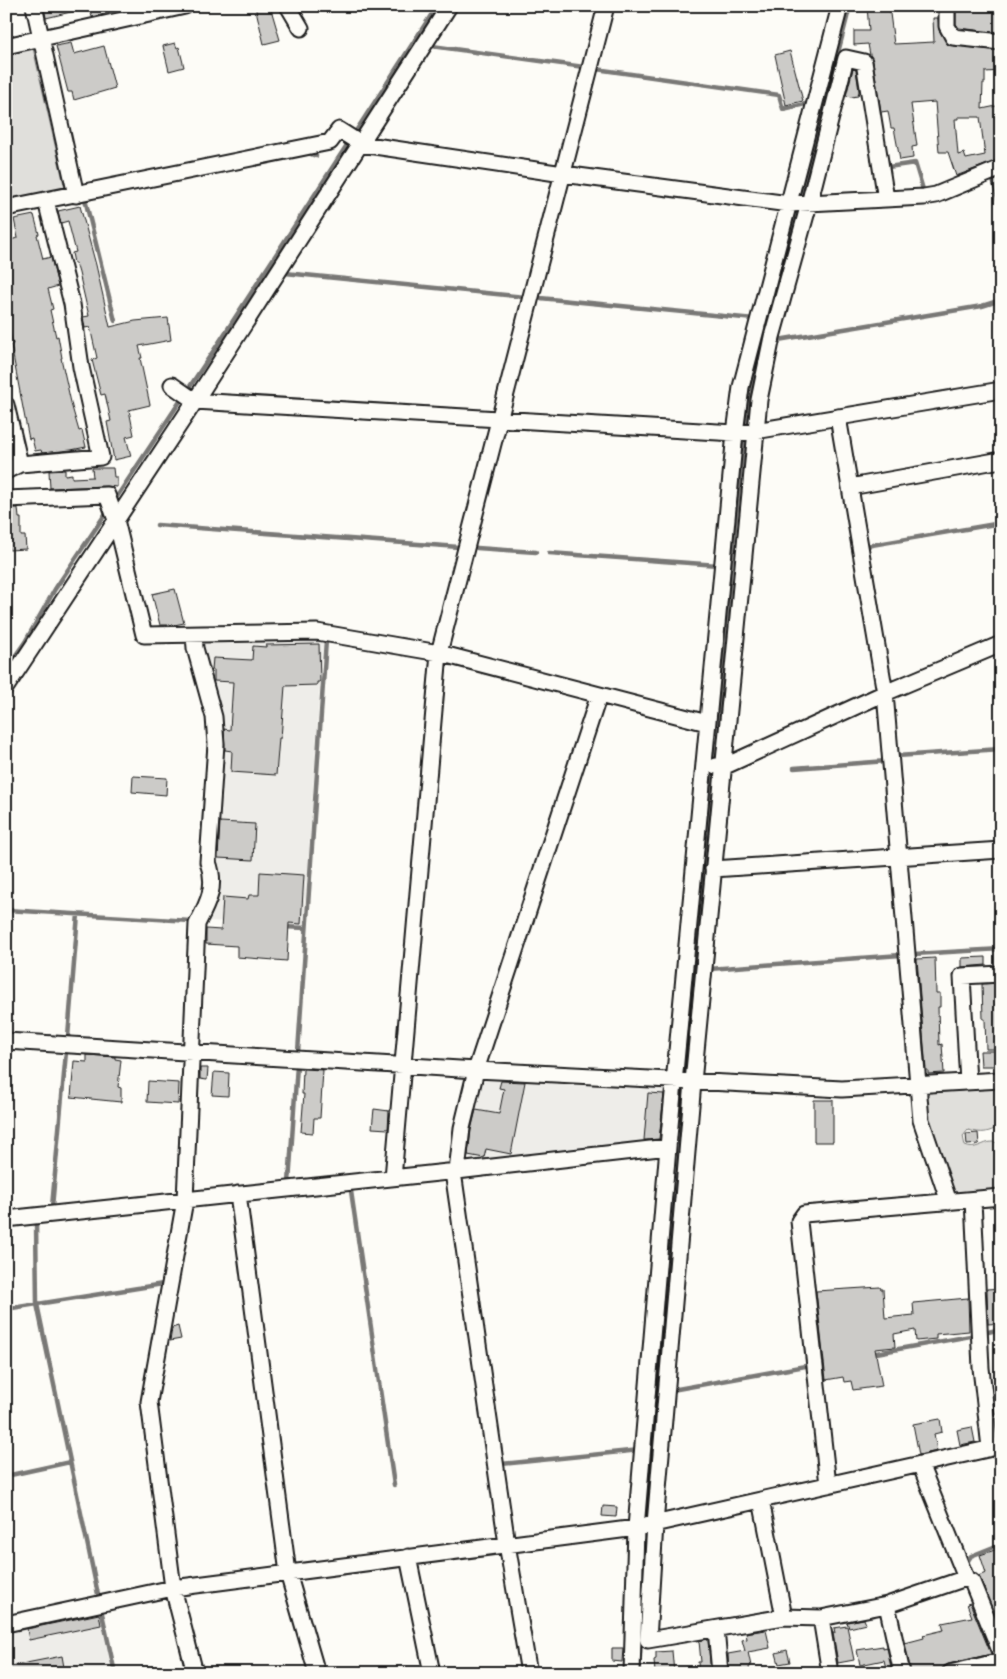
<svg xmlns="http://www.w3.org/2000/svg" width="1007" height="1679" font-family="Kalam,sans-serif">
	<rect width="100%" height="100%" fill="#fdfcf7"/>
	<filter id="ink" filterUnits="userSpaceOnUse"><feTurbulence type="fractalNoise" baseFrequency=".02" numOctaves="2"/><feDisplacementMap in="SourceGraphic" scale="10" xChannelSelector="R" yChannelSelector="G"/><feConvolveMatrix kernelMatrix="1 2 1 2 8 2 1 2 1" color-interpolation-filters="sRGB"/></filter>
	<g filter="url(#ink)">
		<!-- built -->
		<path fill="#eeede9" d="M323,639L304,926L210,921L216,870L213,860L219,744L199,648L202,641Z
			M483,1076L669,1087L665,1140L462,1163L477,1082Z
			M98,1607L112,1673H6V1628Z"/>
		<!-- green -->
		<path fill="#e0dfdb" stroke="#7e7e7c" d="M33,48L65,189L6,200V54Z
			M1001,1088V1126C986,1133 984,1134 968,1130L963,1136L965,1146C975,1151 983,1142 992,1142C995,1142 998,1143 1001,1144V1191L959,1194L953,1193L928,1119L926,1093Z"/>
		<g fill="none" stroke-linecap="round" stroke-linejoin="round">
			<!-- stream -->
			<path stroke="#797876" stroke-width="4.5" d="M432,46L584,67
				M596,69L779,95L783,109L810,103L809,105
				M308,153L316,156
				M887,161L888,167L915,163L924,193H926
				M91,198L85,199L115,321
				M285,273L525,297
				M540,298L754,319
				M769,321L850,6
				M778,340L982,306L1001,300
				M114,501L218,344L437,6
				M157,525L459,547
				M866,546L1001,523
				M477,548L536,552
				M549,553L718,565V564
				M6,669L25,642L55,589L108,510
				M897,756L1001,749
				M794,768L887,761
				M6,910L191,921
				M283,927L306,928
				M914,954L1001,949
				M709,973V969L901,955
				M68,1037L78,914
				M298,1052L326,640
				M686,1078L731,566L748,400L764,338
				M289,1183L297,1065
				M351,1191L394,1485
				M52,1207L66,1052
				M36,1222L37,1304L99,1599
				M6,1309L163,1284
				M984,1333L1001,1329
				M871,1354L976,1335
				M672,1390L811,1365
				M994,1421L997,1439
				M1000,1457L1001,1463
				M501,1464L640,1450
				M6,1476L70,1462
				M650,1499L685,1086
				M968,1566L967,1562L971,1556L1001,1544
				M101,1609L115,1673
				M642,1621L647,1532
				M639,1673L641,1637"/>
		</g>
		<!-- building -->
		<path fill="#cccbc8" stroke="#1c1c1c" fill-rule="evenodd" d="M44,6H79V10L46,18Z
			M89,6H107L109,13L92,17Z
			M255,6H270L280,40L264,44Z
			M867,6H889L894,44L934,42L933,18H938L939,30L948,45L1001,51V71L985,72V83H983L982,109L1001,105V159L956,176L948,152H939L935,102L911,104L917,146L912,147L913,158L900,160L894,128H891L888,111L881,112L873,61L870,55L868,44L854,45V31H869ZM958,117H980L985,155L966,159L964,153L958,155L955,119H958Z
			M956,6H1001V33L959,28L956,24Z
			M71,43L74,54L104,46L115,88L74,100L72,92H68L56,46Z
			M175,43L177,48L179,47L184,67L169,71L163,46Z
			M790,51L803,101L786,105L775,55Z
			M853,69L856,70L859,91L858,96L851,97L846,96Z
			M1001,178V200H997L992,182Z
			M80,206L96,265L110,327L135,321L168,318L171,340L139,346L142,358H140L150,405L129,410L134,435L126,437L131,456L114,460L107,422L111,421L105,394L101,395L92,360L97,358L90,327L85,328L83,317L89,316L79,273L76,263H74L72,253L76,252L68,221L61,223L58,211Z
			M34,215L39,234L37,235L43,259L51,257L58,286L48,289L53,309L50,310L56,337L58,336L62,358H61L72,407L79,431L82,430L86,447L71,450L42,453L41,450L35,451L32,438L29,439L27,429L11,345L13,344L6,317V241L18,238L14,219Z
			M92,468H113L114,477H117V487L107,486L50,488L49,471L65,470V475L72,474V478L93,477Z
			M7,508H18L19,518H21V536H25L26,549L9,550Z
			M175,589L184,623L174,625H160L152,594Z
			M319,644L320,682H317V685L285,686L281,738H279L276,775L231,772L232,751L225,750L224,729L230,730L233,682L214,681V670H212L213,658L252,660L253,646L266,647V645Z
			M133,776L167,778L166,795L132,792Z
			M220,822L255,824L253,860L218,858Z
			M260,872L304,875L301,924L289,923L287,961L237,957V946L206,944V929L221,930L223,897L248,899L249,895H259Z
			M986,957V965L962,967V958Z
			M935,958L936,993H940V1007H938L939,1045L942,1044L944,1073L928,1074V1070H926L917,959Z
			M1000,983L1001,1049H986L985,1019H983L982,984Z
			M980,1051H995L996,1066H981Z
			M87,1055L115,1057V1059L121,1060L118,1087L121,1088V1102L71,1097L74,1061L87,1062Z
			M200,1068H208L207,1080L200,1079Z
			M303,1069L323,1070L320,1118H314L313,1133L301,1132L304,1094H302Z
			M214,1072L229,1073L228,1096L212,1095Z
			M148,1081L179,1083L178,1104L147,1102Z
			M501,1081L525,1082L511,1154L486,1149L484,1158L468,1155L471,1130L476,1110L499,1114L504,1089L499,1088Z
			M648,1093L664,1094L659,1139L646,1140H644Z
			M814,1100H833V1142H814Z
			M374,1109L389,1111L388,1129L372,1128Z
			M978,1133L979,1144L967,1145L966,1134Z
			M880,1287L881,1289H883L885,1318L914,1315L913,1303L968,1298L969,1331L936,1334V1339L916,1341L915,1330L894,1334L895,1347L875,1349L882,1386L853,1390L851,1381L844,1382L843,1377L826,1380L816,1291Z
			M1001,1288V1323L988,1324L987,1289Z
			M178,1326L181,1339L170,1341L172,1328Z
			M940,1419L942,1432L934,1434L937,1451L919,1455L913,1424Z
			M972,1427L975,1442L960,1445L957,1430Z
			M603,1506L617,1507L616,1517L602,1516Z
			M1001,1548V1628L978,1576L986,1573L980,1555Z
			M970,1603L991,1654L948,1664L943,1667L941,1670L929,1673H911L905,1643L924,1638L923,1635L944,1630L942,1623L972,1617L967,1604Z
			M99,1614L101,1625L29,1640L27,1629Z
			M864,1619L866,1624L849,1628L847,1622Z
			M847,1626L854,1660L838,1663L833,1633H835L834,1628Z
			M766,1630L770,1648L748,1652L751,1666L749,1667L750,1673H729L728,1654L745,1651L742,1640L747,1639L746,1633Z
			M708,1639L711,1673H699L698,1662H701L699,1641Z
			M883,1646V1648L887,1647L892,1673H887L884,1660L860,1665L857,1650Z
			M612,1648H623L622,1662L612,1661Z
			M787,1650L790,1662L779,1664L776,1653Z
			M672,1651L674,1673H655L654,1660L656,1659V1652Z
			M62,1656L65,1673H6V1667Z"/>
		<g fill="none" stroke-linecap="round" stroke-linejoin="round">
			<!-- street casing -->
			<g stroke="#1c1c1c" stroke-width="19">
				<path id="street" d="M34,6L76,195
					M288,6L301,28
					M947,6V26L953,37L1001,42
					M6,46L185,6
					M886,199L864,62L846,58L809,204L772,337L759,400L693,1082L655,1524L648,1640L784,1617L821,1618L887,1605L966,1578
					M6,208L330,142L339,130L361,144L563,174L789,204L924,197L936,195L1001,168
					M172,385L195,401L735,433L755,431L1001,390
					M6,405L20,464
					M838,417L885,693L921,1120L949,1202
					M6,471L20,464L101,457L81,367L72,304L46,201
					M850,487L1001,460
					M6,499L107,495L116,520L144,635L317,632L439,653L707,723
					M194,635L195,648L214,717L216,744L208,862C217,886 208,903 197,924L185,1200L149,1402L173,1588L195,1673
					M6,687L195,401L449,6
					M716,766L723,767L885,693L1001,644
					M713,869L1001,850
					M6,1041L476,1070L842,1089L1001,1080
					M968,1082L962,976L1001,974
					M457,1171L462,1128L476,1070L599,695
					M453,1172L507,1544L529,1673
					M393,1178L439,653L606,6
					M238,1194L288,1573L317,1673
					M973,1200L981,1368L990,1448
					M6,1219L457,1171L668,1147
					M920,1464L966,1578L972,1582L1001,1653
					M828,1485L799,1221L804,1214L1001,1197
					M761,1500L784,1617
					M408,1557L432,1673
					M887,1605L902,1673
					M821,1618L830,1673
					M6,1624L173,1588L636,1528L1001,1446
					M716,1629L720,1673
					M632,1673L636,1528L668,1147L735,433L741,387L840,6
					M950,1673L1001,1661"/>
			</g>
			<!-- street -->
			<use href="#street" stroke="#fdfcf7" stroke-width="15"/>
		</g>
	</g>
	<!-- margin -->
	<rect width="1007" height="1679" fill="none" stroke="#fdfcf7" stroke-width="25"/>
	<rect x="12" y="12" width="982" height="1654" fill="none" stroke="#1c1c1c" stroke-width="2" filter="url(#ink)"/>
</svg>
